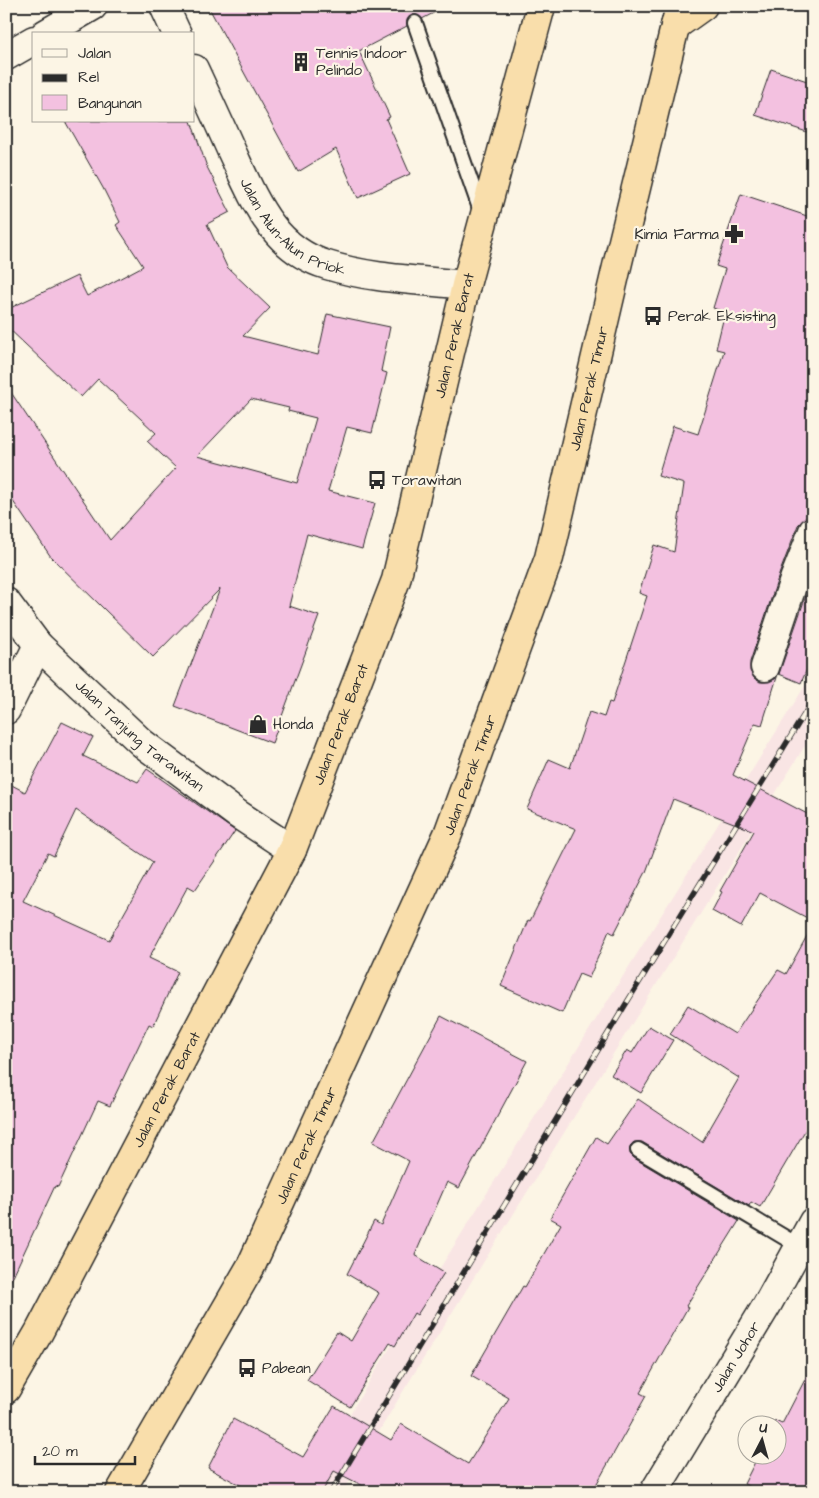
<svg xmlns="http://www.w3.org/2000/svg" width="819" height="1498" font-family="'Architects Daughter',sans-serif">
	<rect width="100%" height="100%" fill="#fcf5e5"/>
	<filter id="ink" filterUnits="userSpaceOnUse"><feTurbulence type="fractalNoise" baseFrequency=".02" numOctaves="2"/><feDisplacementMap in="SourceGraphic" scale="10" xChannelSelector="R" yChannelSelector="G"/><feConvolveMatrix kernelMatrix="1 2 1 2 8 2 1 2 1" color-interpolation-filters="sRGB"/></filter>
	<g filter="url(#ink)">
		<!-- built -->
		<path fill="#f9e5e4" d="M813,673V733L402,1393L343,1492H303L378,1367Z"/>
		<!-- building -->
		<path fill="#f3c1e0" stroke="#2b2b2b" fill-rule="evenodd" d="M208,6H447L422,19L417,15H412L407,21V26L359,51L390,117L386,119L410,174L358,198L336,149L298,172Z
			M771,69L813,83V134L755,115Z
			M65,121H191L207,167L230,212L207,224L227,267L270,308L243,336L318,355L327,314L390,327L381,371L387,373L372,433L347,427L328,491L375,503L362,549L307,534L289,606L319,616L272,743L175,706L220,589L153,657L51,557L6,491V385L110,540L176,468L147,441L156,433L98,379L81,397L6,326V310L77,276L87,296L143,266L116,225L120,222L103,188ZM251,399L289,408L288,411L316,418L297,483L197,456Z
			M741,194L813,218V516L804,519L798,525L780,572L750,662V671L754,678L760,682H769L775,679L778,674L762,725L755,723L733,775L813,817V921L760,893L741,927L712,911L722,892L720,891L754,831L673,799L646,872L614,934L609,931L589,978L579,974L562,1013L501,986L528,920L530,921L576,829L527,809L549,759L570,768L589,712L604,717L609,702L612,703L647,596L639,593L654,545L674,552L684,484L658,476L673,426L698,434L724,351L716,349L725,312L713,308L725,269L716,266Z
			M813,575V655L801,683L779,674Z
			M62,722L93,737L83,756L138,782L147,769L235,831L195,890L188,886L149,958L178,972L153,1026L149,1024L110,1106L98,1101L58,1187L55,1186L6,1291V782L25,792ZM76,810L153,862L109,940L23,901L48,853L54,856Z
			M813,925V1117L760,1207L751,1202L749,1206L642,1142H634L630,1146V1154L634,1158L739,1221L686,1306L688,1307L640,1393L646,1396L592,1492H375L334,1471L322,1492H253L208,1468L233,1419L303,1457L334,1406L391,1440L401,1424L468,1464L509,1398L471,1376L523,1286L525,1287L561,1224L550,1218L596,1137L607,1144L638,1099L702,1142L739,1078L670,1034L688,1005L735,1034L778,970L786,974Z
			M441,1016L527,1061L459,1188L447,1182L415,1255L444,1273L417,1315L414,1313L395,1346L390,1343L350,1407L307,1380L337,1332L351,1341L379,1293L347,1274L374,1221L381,1225L409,1161L373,1142Z
			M649,1026L673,1040L641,1093L611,1075L627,1050L632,1053Z
			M813,1364V1492H760L744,1484L758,1456H776V1426H773L775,1421L782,1424Z"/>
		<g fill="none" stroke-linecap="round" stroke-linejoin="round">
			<!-- service casing -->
			<g stroke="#2b2b2b" stroke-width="18">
				<path id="service" d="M415,23L482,214
					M638,1150L799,1246"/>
			</g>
			<!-- minor casing -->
			<g stroke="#2b2b2b" stroke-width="31">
				<g id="minor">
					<path d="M164,6L177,34"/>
					<path id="s1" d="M194,69C207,97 220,125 232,152C254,199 273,249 327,265C371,279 420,280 466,285"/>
					<path id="s2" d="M6,602L38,645L142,743L236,813L292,850"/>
					<path d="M765,667L795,577L813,531"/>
					<path d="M6,710L38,645"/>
					<path id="s3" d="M654,1492L767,1305L813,1222"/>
				</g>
			</g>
			<!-- tertiary casing -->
			<g stroke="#2b2b2b" stroke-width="31">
				<path id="tertiary" d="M45,34L93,6
					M6,56L34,40"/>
			</g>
			<!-- trunk casing -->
			<g stroke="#2b2b2b" stroke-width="31">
				<g id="trunk">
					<path d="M675,26L703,6"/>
					<path id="s4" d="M6,1389L39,1332L292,850L396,580L466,285L541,6"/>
					<path id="s5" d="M120,1492L251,1266L448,834L549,558L618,262L680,6"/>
				</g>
			</g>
			<!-- path -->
			<path stroke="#2b2b2b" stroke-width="3" stroke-dasharray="1 4" stroke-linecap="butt" d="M6,1312L13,1316"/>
			<!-- service -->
			<use href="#service" stroke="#fcf5e5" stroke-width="14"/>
			<!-- minor -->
			<use href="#minor" stroke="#fcf5e5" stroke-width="28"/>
			<!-- tertiary -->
			<use href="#tertiary" stroke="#fcf5e5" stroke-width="28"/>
			<!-- trunk -->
			<use href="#trunk" stroke="#f9deab" stroke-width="28"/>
			<!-- rail casing -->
			<g stroke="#2b2b2b" stroke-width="5.5">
				<path id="rail" d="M331,1492L621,1012L813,700"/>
			</g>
			<!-- rail -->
			<use href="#rail" stroke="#fcf5e5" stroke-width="4" stroke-dasharray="11" stroke-linecap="butt"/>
		</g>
	</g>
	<!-- icons -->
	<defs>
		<g id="building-bare" transform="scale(1.5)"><path d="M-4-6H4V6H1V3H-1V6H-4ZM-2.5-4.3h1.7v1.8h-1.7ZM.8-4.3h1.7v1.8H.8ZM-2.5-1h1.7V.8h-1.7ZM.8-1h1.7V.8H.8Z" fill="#2b2b2b" stroke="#fcf5e5" stroke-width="2.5" paint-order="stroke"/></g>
		<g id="pharmacy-bare" transform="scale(1.5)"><path d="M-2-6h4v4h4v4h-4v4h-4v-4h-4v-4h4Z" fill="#2b2b2b" stroke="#fcf5e5" stroke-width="2.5" paint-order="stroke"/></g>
		<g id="bus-bare" transform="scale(1.5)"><path d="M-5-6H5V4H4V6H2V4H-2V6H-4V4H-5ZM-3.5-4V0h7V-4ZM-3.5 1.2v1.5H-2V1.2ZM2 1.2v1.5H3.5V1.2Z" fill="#2b2b2b" stroke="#fcf5e5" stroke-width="2.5" paint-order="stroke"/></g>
		<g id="shop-bare" transform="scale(1.5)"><path d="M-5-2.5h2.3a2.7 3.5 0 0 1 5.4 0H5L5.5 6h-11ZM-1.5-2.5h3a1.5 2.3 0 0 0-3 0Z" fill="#2b2b2b" stroke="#fcf5e5" stroke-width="2.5" paint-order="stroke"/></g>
	</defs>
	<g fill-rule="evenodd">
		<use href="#building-bare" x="301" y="62"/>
		<use href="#pharmacy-bare" x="734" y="234"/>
		<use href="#bus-bare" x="653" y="316"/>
		<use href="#bus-bare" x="377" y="480"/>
		<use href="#shop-bare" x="258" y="724"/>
		<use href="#bus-bare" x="247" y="1368"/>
	</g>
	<g text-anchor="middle" stroke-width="4.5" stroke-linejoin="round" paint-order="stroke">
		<!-- poi labels -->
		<g font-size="15" fill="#2b2b2b" stroke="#fcf5e5" text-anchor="start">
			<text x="316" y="58">Tennis Indoor<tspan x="316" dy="17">Pelindo</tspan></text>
			<text x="719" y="239" text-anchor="end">Kimia Farma</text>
			<text x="668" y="321">Perak Eksisting</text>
			<text x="392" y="485">Torawitan</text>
			<text x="273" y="729">Honda</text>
			<text x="262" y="1373">Pabean</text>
		</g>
		<!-- street labels -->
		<g font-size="15" fill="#2b2b2b" stroke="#fcf5e5">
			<text dy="5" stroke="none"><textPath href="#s1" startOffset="192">Jalan Alun-Alun Priok</textPath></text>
			<text dy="5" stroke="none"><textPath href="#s4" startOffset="1151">Jalan Perak Barat</textPath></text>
			<text dy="5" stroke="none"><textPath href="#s5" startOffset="1204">Jalan Perak Timur</textPath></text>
			<text dy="5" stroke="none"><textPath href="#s4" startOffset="745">Jalan Perak Barat</textPath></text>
			<text dy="5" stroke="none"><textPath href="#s2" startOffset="190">Jalan Tanjung Tarawitan</textPath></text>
			<text dy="5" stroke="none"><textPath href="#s5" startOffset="799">Jalan Perak Timur</textPath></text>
			<text dy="5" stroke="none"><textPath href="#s4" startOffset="340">Jalan Perak Barat</textPath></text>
			<text dy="5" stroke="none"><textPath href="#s5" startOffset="394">Jalan Perak Timur</textPath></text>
			<text dy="5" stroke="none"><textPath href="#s3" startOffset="158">Jalan Johor</textPath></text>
		</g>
	</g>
	<!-- margin -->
	<rect width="819" height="1498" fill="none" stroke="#fcf5e5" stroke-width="25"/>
	<rect x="12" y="12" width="794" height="1473" fill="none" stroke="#2b2b2b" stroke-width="2" filter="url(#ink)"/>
	<!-- legend -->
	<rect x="32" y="32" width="162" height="90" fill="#fcf5e5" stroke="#a8a49b"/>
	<rect x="42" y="49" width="25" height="8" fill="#fcf5e5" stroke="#a8a49b"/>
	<text x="78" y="58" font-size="15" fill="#2b2b2b">Jalan</text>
	<rect x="42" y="74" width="25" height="8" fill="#2b2b2b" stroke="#a8a49b"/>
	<text x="78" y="82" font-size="15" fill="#2b2b2b">Rel</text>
	<rect x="42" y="95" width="25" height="15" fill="#f3c1e0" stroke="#a8a49b"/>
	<text x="78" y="108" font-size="15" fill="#2b2b2b">Bangunan</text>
	<!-- north arrow -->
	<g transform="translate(762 1440) rotate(6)"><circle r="24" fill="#fcf5e5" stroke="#a8a49b"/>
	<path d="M0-4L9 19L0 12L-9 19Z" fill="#2b2b2b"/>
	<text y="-8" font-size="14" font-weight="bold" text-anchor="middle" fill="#2b2b2b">U</text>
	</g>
	<!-- scale -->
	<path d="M35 1456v8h100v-8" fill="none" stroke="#2b2b2b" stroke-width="2.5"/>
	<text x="42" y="1456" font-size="15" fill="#2b2b2b" stroke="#fcf5e5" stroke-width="4" paint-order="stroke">20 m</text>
</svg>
